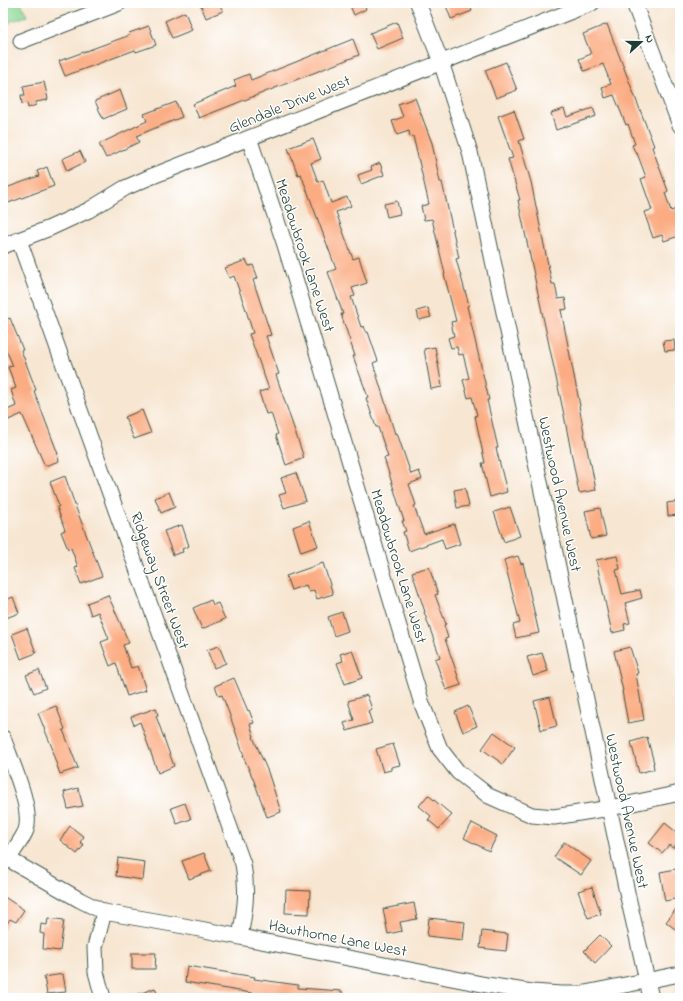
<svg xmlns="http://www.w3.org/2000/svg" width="683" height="1001" font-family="'Indie Flower',sans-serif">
	<rect width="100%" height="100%" fill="#fff"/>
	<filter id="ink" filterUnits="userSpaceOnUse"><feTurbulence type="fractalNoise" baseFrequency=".025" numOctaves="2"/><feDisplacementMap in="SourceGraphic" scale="8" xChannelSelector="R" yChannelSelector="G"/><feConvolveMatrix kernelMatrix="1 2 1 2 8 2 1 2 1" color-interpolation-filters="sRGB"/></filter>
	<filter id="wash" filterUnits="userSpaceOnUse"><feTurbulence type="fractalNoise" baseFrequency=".012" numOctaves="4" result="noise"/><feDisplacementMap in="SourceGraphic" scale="16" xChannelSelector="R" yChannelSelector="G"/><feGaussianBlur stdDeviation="0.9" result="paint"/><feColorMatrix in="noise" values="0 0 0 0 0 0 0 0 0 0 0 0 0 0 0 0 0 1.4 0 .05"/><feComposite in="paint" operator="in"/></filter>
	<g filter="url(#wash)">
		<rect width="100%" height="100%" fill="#f7e6d2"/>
		<!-- green -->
		<path fill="#8dd996" stroke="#568b65" d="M3,3H21L27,16L11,21L3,31Z"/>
		<g id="blocks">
			<!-- building -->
			<path fill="#fbac82" d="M208,3H219L223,11L206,18L201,6Z
				M349,3H364L366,9L354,15Z
				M445,3H469L472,11L451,19Z
				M185,12L192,30L172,38L165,21Z
				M397,22L403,38L377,49L370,33Z
				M607,24L654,146L652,147L668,191L665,193L671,211L676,209L680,220V226L676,227L679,236L664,241L662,235L653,238L644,212L652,210L641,179L646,177L637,153L636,154L632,145L635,144L628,124L626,125L614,95L605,98L602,87L611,84L603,64L584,71L579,59L591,54L583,34Z
				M149,26L156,45L136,52L135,50L65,76L59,61L130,35L129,33Z
				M353,39L359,55L199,118L193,104L236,86L234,80L249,74L251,80Z
				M506,62L517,90L496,98L485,70Z
				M44,82L48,99L47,100L36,102V105L28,108L27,103L22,104L21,95H25L23,86Z
				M120,90L127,109L103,119L95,101Z
				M415,98L432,143L440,182H442L459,258L456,259L469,305L467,306L489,400H487L498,448H496L507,492L490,497L482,463H485L475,416L477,415L472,397L468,398L463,380L469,378L463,354L459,355L457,347L451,348L448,338L454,336L451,322L456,321L444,274H445L432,219L424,220L421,206L429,204L413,136L410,137L409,131L397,135L392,121L403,117L398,104Z
				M176,102L182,117L136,136L139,142L106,158L99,144L147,121L144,114Z
				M593,108L596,116L556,130L551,113L564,109L567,117Z
				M514,110L524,139L519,141L531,182L552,284H555L558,299L565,298L567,309L561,310L580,406H579L590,464H591L596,490L579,493L563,410L518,200H520L508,159L513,158L498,116Z
				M313,139L321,159L311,163L318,182L323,180L331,203L347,197L351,206L336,212L353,259L359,257L367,283L352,288L355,296L351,297L361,327L364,326L366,332H368L378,361L373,363L395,434L397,433L411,474L419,471L422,479L409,484L416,505L414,506L424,534L454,524L460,544L445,549L442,539L409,551L403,532L406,531L402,521H404L384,458L388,457L378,427H376L366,398L368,397L353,356H355L341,314H343L328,272L336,269L301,174L298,175L288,148Z
				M80,151L85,162L67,171L62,159Z
				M380,163L384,175L361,184L358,175L372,170L371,167Z
				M47,167L54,186L3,205V189L39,176L37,171Z
				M397,201L400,214L387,217L384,204Z
				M246,260L249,266L253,265L258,278L253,280L271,335L266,336L279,374L276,375L304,458L286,465L276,435L278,434L271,413L266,414L259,392L269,389L249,334L253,333L245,307L234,276L229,278L225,268Z
				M428,308L431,317L419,320L417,311Z
				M10,318L23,350H21L36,390L34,391L58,454H57L59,461L45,466L22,414L6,421L3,413V412L16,406L11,390L16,388L8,367L13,366L5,347L3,348V321Z
				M674,340L675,350L665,351L663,341Z
				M435,347L442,387L431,389L424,349Z
				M142,410L151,433L134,439L125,417Z
				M296,473L306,501L284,508L279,495L286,493L281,478Z
				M65,476L76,508L102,576L81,584L75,568L78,567L71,548L68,549L61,532L65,530L57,507L59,506L50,482Z
				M465,488L469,506L457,508L454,490Z
				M169,492L175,507L161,513L155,498Z
				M680,501V515L668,516L667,503Z
				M510,507L520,536L504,542L494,512Z
				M600,508L606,536L591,539L585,511Z
				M309,521L318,546L301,552L293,527Z
				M182,525L189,546L182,549L183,552L173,555L164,531Z
				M518,556L521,564L523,563L539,633L516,638L513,625L520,623L504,560Z
				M617,556L620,569L616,570L622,594L640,590L642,598L625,603L630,623L624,624L625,630L612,633L596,560Z
				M323,563L333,594L317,599L314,590L309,592L306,585L291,590L286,576Z
				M429,567L438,594L435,595L446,624L444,625L448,638L445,639L461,685L446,690L435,659L440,657L424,612H425L412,572Z
				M108,595L129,643L123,645L131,668L138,666L146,690L127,696L116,663L110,666L101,642L109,639L98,612L91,615L87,603Z
				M13,597L19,613L6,618L3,609V601Z
				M211,600L213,605L218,603L225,619L202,629L193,608Z
				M342,612L348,631L334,636L328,617Z
				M27,628L36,653L21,659L12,634Z
				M219,646L226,663L214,668L207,650Z
				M630,647L638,673L636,674L644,720L628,723L622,691H623L614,651Z
				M352,650L362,678L345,684L337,663L343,661L340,654Z
				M542,653L548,671L533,676L527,657Z
				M39,670L46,688L34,693L26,675Z
				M234,678L248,711L249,710L254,723L250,724L254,737H253L268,772L281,812L267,817L254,781L243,756H244L229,713L222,695L219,696L215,686Z
				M367,695L372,709L368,711L372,723L347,731L344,723L354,720L348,701Z
				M550,697L557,726L541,730L534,701Z
				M56,706L65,729L63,730L78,768L60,774L52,751L53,750L38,713Z
				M468,706L477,726L463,732L455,712Z
				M156,708L158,715L156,716L174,766L158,773L140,722L134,725L131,717Z
				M494,732L515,747L503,764L482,749Z
				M647,737L654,763H653L654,769L639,773L631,742Z
				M393,744L400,765L391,767V770L383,772L376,749Z
				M78,788L83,806L68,809L64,792Z
				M428,795L452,815L439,829L428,820L431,816L419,806Z
				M185,803L191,819L177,824L171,808Z
				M472,823L497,836L489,851L464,838Z
				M665,823L680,835V839L673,848L669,845L662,853L649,843Z
				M70,826L84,837L80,842L84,845L77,854L60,840Z
				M564,842L591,861L581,875L554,857Z
				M204,853L211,871L189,879L182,861Z
				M118,858L145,862L143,880L116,876Z
				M676,869L677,873H680V898L665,901L660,872Z
				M592,887L601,914L588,918L578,891Z
				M286,890L310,891L309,914L285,913Z
				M3,896L24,910L16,922L10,919L3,930Z
				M414,903L417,919L400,922L402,931L388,934L383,909Z
				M680,904V933L666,922Z
				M48,918L64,920L60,951L43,949L44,934L40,933L41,924L47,925Z
				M429,918L465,922L463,940L427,936Z
				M482,931L508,934L506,951L480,948Z
				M600,935L611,946L595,963L584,951Z
				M132,953H156L155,969H132Z
				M187,966L255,977L254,979L298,985V988L342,991V998H281L185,982Z
				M63,974L66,992L47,994L44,977Z
				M155,988L159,998H131V997Z"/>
		</g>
	</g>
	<g filter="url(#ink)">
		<use href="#blocks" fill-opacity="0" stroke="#3f564c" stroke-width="1"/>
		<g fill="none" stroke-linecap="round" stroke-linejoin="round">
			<!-- minor casing -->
			<g stroke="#3f564c" stroke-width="17">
				<path id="minor" d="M418,3L441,62L470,152L628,897L651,998
					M634,3L680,125
					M21,41L119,3
					M249,138L285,245L422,704L440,749L458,772L489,796L532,815L554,817L610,808L680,793
					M19,240L243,864C248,891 245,910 240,937
					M3,246L50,228L89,210L125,188L150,177L592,3
					M3,738C11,761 33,808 26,830C22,840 14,850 8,859
					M3,856L80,900L104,912L184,926L487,985L532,992L561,994H580L680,974
					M103,998L96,972L95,947L104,912"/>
			</g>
			<!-- minor -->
			<use href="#minor" stroke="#fff" stroke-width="15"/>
		</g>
	</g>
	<g text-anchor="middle" stroke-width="3" stroke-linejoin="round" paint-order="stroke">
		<!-- street labels -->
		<g font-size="16" fill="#1f3d34" stroke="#fff">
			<text transform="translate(289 103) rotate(-22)" y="6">Glendale Drive West</text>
			<text transform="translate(306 255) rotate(72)" y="6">Meadowbrook Lane West</text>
			<text transform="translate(561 494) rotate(78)" y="6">Westwood Avenue West</text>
			<text transform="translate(400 566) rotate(73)" y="6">Meadowbrook Lane West</text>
			<text transform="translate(161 580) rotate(70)" y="6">Ridgeway Street West</text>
			<text transform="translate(628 811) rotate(78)" y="6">Westwood Avenue West</text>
			<text transform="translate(338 937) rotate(11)" y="6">Hawthorne Lane West</text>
		</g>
	</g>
	<!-- margin -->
	<rect width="683" height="1001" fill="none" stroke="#fff" stroke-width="16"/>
	<!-- north arrow -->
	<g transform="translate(641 42) rotate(69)" stroke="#ffffff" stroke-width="3" paint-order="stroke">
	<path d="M0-3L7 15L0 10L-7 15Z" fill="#1f3d34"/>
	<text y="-6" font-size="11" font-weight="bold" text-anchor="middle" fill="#1f3d34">N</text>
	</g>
</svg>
